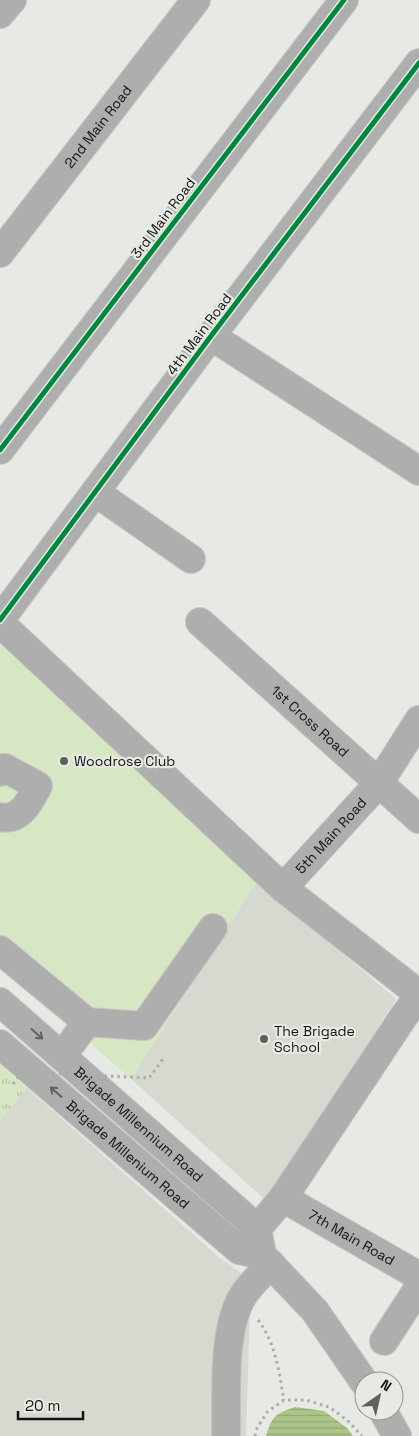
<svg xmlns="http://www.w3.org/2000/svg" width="419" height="1436" font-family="'Space Grotesk',sans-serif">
	<defs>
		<pattern id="park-tufts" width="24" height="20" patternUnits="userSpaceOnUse" patternTransform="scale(1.25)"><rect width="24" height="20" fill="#d7e6c3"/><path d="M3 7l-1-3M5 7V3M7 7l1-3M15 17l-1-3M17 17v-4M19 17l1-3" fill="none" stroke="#b8c4a6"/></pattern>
		<pattern id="water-rules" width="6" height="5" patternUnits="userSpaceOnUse" patternTransform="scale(1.25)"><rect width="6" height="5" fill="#acc489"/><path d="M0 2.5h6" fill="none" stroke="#93a875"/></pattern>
	</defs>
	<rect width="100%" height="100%" fill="#e6e9e4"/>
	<!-- built -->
	<path fill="#d5d9d0" d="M257,881L396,999L268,1202L131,1079Z
		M27,1088L221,1259L260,1286L250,1305L246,1436H0V1120Z"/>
	<!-- grass -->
	<path fill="#d7e6c3" d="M0,641L257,881L131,1079L0,964Z"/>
	<!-- park -->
	<path fill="url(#park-tufts)" d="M0,1065L27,1088L0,1120Z"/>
	<!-- water -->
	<path fill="url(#water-rules)" d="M295,1407L324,1411L347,1428L353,1436H266C272,1416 275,1414 295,1407Z"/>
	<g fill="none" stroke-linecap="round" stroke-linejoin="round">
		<!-- minor casing -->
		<g stroke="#c4c6c3" stroke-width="30">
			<g id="minor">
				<path d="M0,14L12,0"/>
				<path id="s1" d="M0,253L196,0"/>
				<path d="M211,336L419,471"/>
				<path d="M0,450L344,0"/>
				<path d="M95,492L191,559"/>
				<path d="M0,620L211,336L419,63"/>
				<path id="s2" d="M200,622L419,819"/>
				<path d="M0,623L283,888L419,994"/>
				<path d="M0,772L5,768L38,786C30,801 20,822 0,817"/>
				<path id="s3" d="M283,888L379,783L419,720"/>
				<path d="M0,950L87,1022"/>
				<path id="s4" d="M0,1002L257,1228L262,1255"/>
				<path id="s5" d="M0,1044L239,1250L262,1255"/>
				<path d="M62,1056L87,1022L144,1026L213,928"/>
				<path id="s6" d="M283,1198L419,1276"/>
				<path d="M246,1242L283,1198L404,1016L419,996"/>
				<path d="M262,1255L315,1311L364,1382"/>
				<path d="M384,1341L419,1287"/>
				<path d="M383,1411L397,1436"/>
				<path d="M226,1436C227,1396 222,1335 241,1299C248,1286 261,1275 271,1264"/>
			</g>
		</g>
		<!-- path -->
		<path stroke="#aaabaa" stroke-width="3" stroke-dasharray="2.5 4" stroke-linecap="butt" d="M258,1320C276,1343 279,1373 284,1400
			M255,1436L256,1430L267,1412L284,1400H306L329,1407L347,1420L362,1436"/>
		<!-- minor -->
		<use href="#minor" stroke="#afaeae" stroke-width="28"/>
		<!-- path-bridge -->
		<path stroke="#aaabaa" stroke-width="3" stroke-dasharray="2.5 4" stroke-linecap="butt" d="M13,1084L22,1072L149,1078L163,1059"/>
		<!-- cycleway casing -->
		<g stroke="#e6eae3" stroke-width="8">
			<path id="cycleway" d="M0,450L344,0
				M0,620L211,336L419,63"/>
		</g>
		<!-- cycleway -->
		<use href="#cycleway" stroke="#00873e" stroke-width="5"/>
	</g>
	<!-- one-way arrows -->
	<defs><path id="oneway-shaft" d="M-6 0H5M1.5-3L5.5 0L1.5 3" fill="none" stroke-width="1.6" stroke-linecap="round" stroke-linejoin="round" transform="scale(1.25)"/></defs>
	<g stroke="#616160">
		<use href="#oneway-shaft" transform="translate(37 1034) rotate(41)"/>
		<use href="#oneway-shaft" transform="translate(56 1092) rotate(-139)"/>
	</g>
	<!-- markers -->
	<g fill="#5d5f5b" stroke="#e6eae3" stroke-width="2">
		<circle cx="64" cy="761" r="5"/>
		<circle cx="264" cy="1039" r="5"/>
	</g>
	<g text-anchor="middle" stroke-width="4.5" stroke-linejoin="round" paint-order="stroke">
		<!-- street labels -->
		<g font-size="14" fill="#131411" stroke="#e6eae3">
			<text dy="5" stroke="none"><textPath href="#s1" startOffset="160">2nd Main Road</textPath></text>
			<text transform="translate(163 218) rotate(-53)" y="5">3rd Main Road</text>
			<text transform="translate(199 334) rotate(-53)" y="5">4th Main Road</text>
			<text dy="5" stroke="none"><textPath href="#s2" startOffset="148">1st Cross Road</textPath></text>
			<text dy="5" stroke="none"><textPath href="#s3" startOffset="71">5th Main Road</textPath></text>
			<text dy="5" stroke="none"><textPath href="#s4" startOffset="185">Brigade Millennium Road</textPath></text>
			<text dy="5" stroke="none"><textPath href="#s5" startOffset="169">Brigade Millenium Road</textPath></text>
			<text dy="5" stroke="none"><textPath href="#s6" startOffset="79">7th Main Road</textPath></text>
		</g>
		<!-- poi labels -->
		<g font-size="14" fill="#131411" stroke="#e6eae3" text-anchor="start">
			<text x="74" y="766">Woodrose Club</text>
			<text x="274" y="1036">The Brigade<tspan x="274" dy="16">School</tspan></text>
		</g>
	</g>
	<!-- north arrow -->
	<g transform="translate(379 1396) rotate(34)"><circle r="24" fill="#e6eae3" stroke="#92948f"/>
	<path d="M0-4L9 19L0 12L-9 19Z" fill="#5d5f5b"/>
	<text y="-8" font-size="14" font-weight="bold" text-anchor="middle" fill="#131411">N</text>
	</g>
	<!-- scale -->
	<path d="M18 1411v8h65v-8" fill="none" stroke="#131411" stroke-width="2.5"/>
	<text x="25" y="1411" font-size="15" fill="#131411" stroke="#e6eae3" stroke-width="4" paint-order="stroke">20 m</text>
</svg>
